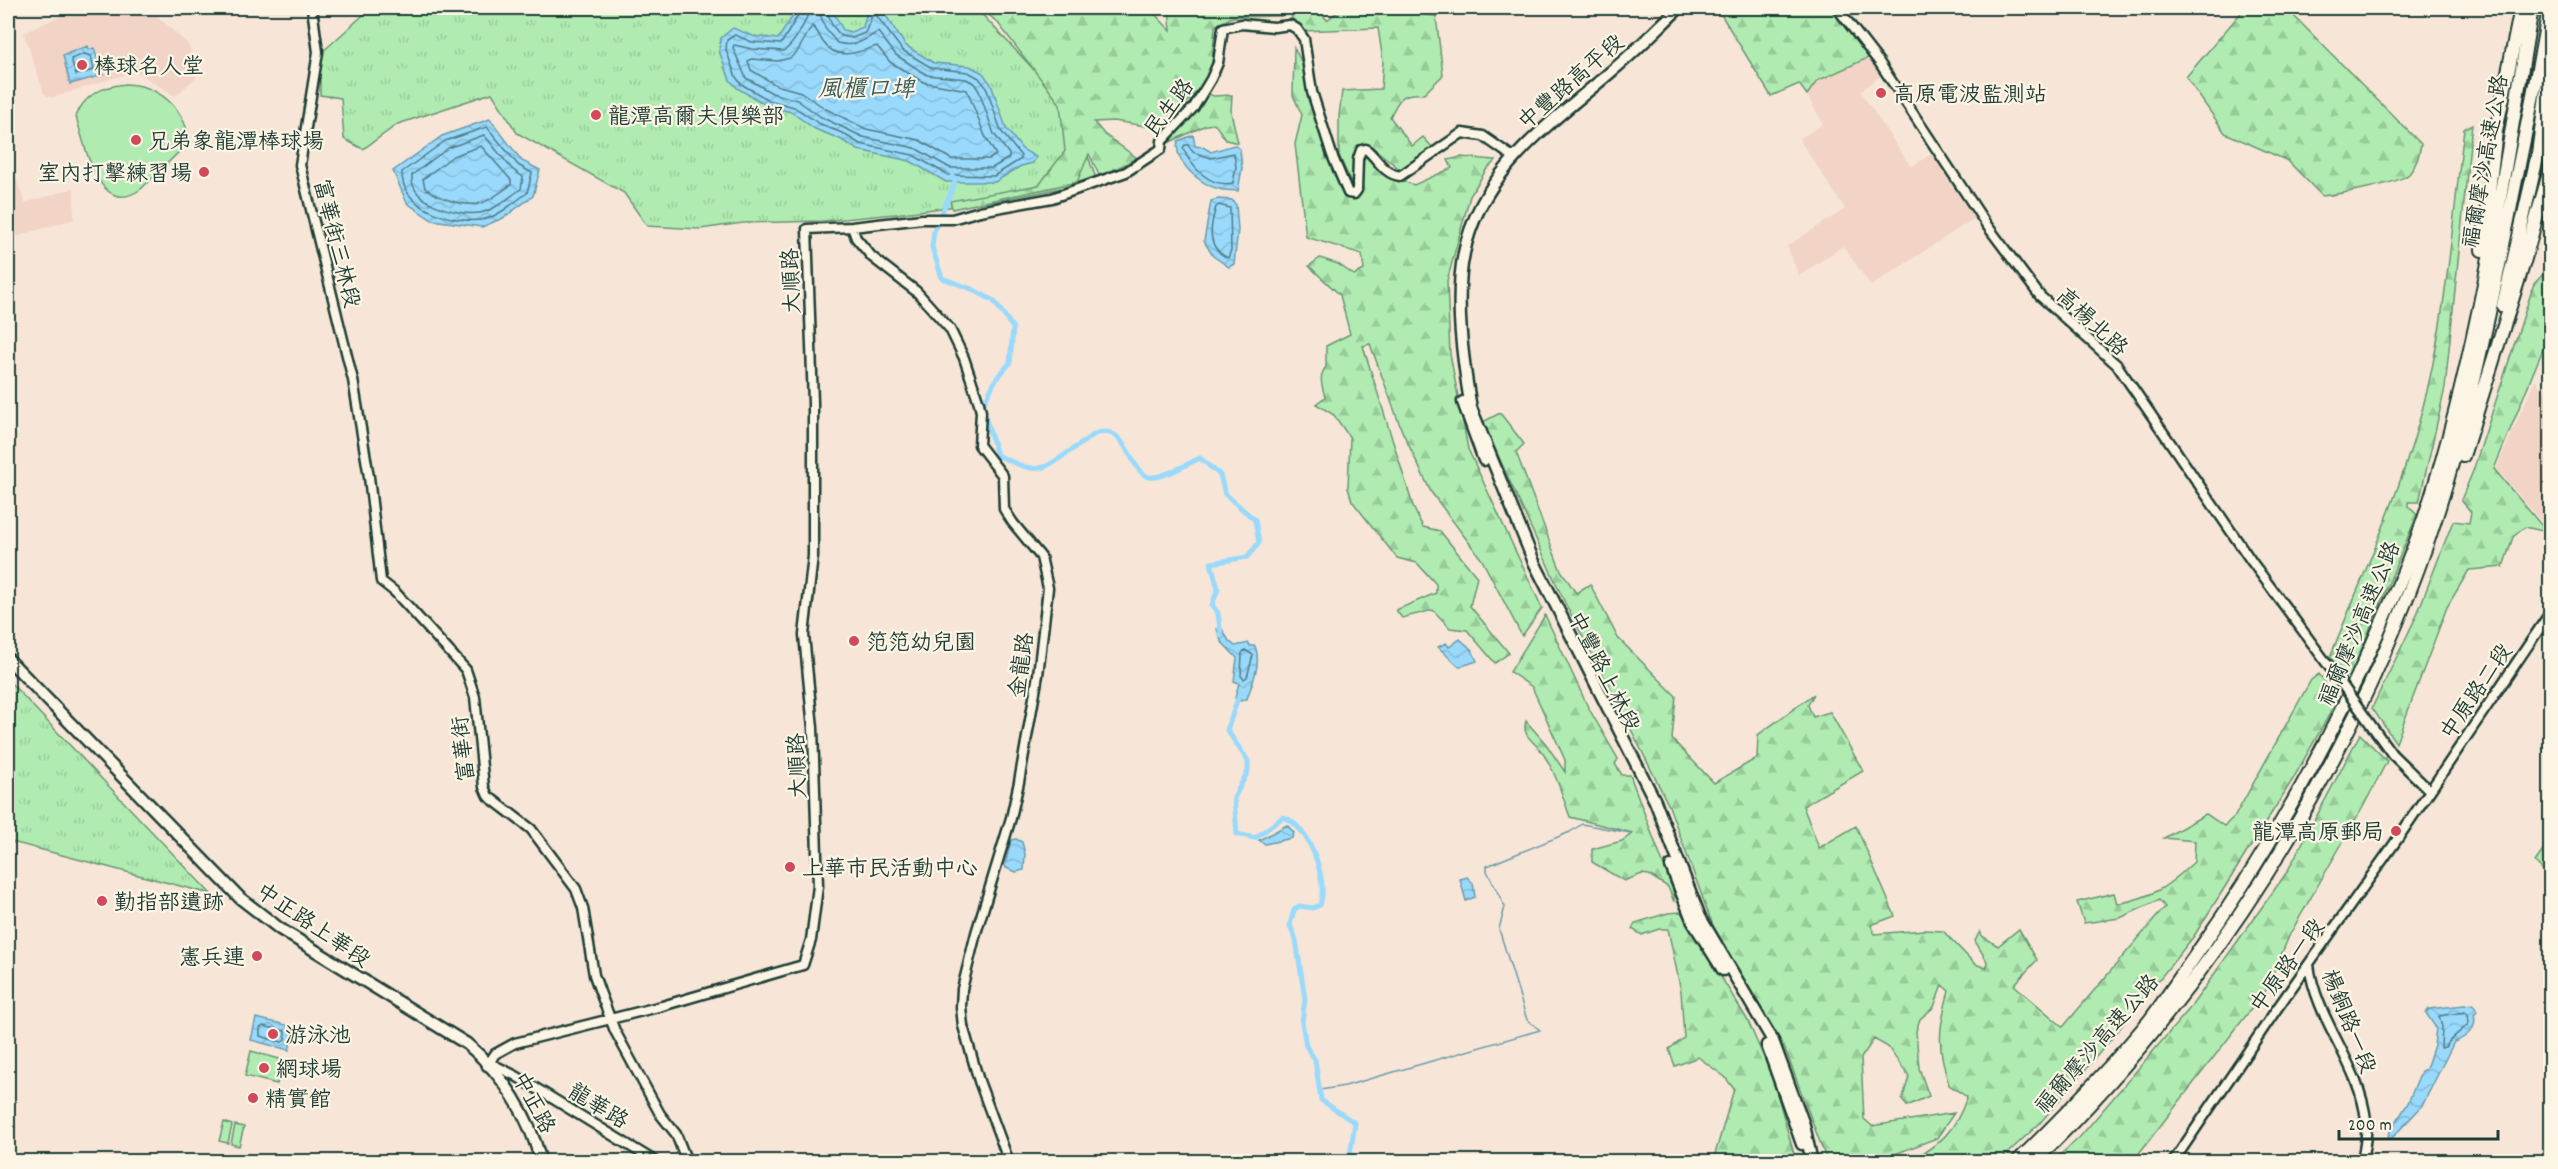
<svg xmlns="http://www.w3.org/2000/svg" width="2558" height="1169" font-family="Dekko,'LXGW WenKai TC',sans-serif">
	<defs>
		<pattern id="grass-tufts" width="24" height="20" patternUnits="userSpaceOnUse" patternTransform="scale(1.5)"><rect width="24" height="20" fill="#b0ecb1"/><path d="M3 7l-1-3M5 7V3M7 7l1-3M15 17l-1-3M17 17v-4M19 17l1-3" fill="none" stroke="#97cb99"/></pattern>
		<pattern id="forest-firs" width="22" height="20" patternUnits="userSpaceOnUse" patternTransform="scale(1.5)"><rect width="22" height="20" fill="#b0ecb1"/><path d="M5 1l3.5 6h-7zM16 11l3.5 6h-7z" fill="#97cb99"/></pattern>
		<pattern id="water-waves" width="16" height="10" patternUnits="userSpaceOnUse" patternTransform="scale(1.5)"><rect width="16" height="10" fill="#99d9fb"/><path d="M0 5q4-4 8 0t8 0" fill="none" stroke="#83bbd8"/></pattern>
	</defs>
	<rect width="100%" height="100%" fill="#f7e6d7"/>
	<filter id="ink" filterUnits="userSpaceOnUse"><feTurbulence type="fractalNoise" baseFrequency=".0167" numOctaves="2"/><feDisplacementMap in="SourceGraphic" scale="12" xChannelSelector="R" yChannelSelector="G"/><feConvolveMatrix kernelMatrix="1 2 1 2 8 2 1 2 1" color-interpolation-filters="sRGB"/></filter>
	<g filter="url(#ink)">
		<!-- built -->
		<path fill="#f1d4c6" d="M77,8H148L188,44L196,63V78L175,96L135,71L52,98L44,94L24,33Z
			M1870,57L1882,75L1860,91L1911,167L1934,152L1975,218L1871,286L1843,246L1799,276L1787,246L1845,209L1799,139L1823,124L1807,95L1817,81Z
			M10,163L25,203L74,188V219L8,239V164Z
			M2535,380L2550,397V531L2496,469Z"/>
		<!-- grass -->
		<path fill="url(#grass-tufts)" stroke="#689472" stroke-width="1.5" d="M371,8H976L1070,108L1097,181L996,201L895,214L823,221L743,223L700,229L647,226L624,193L517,133L492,93L398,124L363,149L344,139L341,98L320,95V54Z
			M2550,121V157L2546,176L2522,246Z
			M8,680L211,894L8,841Z"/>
		<!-- forest -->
		<path fill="url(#forest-firs)" stroke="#689472" stroke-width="1.5" d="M981,8H1149L1171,31L1169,8H1276L1281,16L1232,17L1215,26L1212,64L1206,80L1164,129L1114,121L1094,122L1104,134L1137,158L1100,177L1089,154L1077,182L952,209L950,201L1039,185L1065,151L1060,104L998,23Z
			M1289,8H1327L1322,14L1327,20L1343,8H1410L1409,13L1436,16L1443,75L1424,94C1402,92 1399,98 1390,117L1412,146L1423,137L1433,148L1402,171L1371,146L1363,143L1359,152L1353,187L1339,155V116L1342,91L1381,89L1383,61L1378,28L1302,31L1292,18Z
			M1717,8H1831L1870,57L1817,81L1807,95L1799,84L1771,96Z
			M2245,8H2286L2421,144C2419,155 2417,165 2409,174C2398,184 2339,194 2322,196L2288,161L2225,133L2186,77Z
			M1294,48L1302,63L1324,137L1349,194L1361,191L1363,156L1371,154L1399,180L1414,185L1452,168L1448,160L1461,157L1496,160L1486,170L1470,196L1447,281L1450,354L1468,449L1542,608L1522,636L1482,560L1431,492L1402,431L1370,344L1363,346L1414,509L1423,527L1440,531L1477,577L1470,606L1509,653L1495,663L1467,630L1450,628L1433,610L1402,618L1396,610L1436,593V584L1417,563L1397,558L1352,501L1348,488L1350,438L1334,415L1316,404L1325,397C1322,386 1318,376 1326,367V346L1350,334L1340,295L1309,266L1320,258L1338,264L1354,275L1364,270L1362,254L1306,237L1295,144L1302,115L1293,95Z
			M1208,94L1214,96L1232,95L1231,112L1238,143L1226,140L1215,124L1206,125L1168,143Z
			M2472,124L2445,388L2419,502H2408V506L2417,515L2349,679L2330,657C2365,570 2405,484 2427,391C2447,306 2453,216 2464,129Z
			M2550,267V340L2545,344L2494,469L2547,532L2525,527L2513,537L2503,567L2469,570L2447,607L2396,743L2372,708L2416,617L2453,521L2469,523L2471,512L2461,500L2473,471L2534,284Z
			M1500,413L1524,444L1516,452L1560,569L1576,593L1590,584L1618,638L1676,696L1672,739L1714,783L1757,758L1758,735L1814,694L1808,705L1813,717L1830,712L1863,771L1803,806L1819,848L1856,826L1895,916L1871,925L1874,934L1924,930L1943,931L1975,964L1986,968L1988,963L1975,941L1980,931L1982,936L1998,946L2019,929L2037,960L2014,985L2063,1027L2165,907L2159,900L2120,918L2084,923L2077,902L2114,893L2117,904C2155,896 2166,888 2194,862L2195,841L2164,838L2206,814L2224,826L2235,816L2311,680L2319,674L2338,699L2293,779L2194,936L2112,1038L2040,1123L1999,1161H1910C1941,1143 1955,1132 1967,1097L1949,1085C1937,1046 1938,1030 1949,991L1942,985L1934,1007L1920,1019L1916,1031L1919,1068L1929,1096L1907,1106L1902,1100L1909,1077L1888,1047L1874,1039L1861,1058L1864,1119L1872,1126L1954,1113L1937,1138L1895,1154L1852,1161H1827L1785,1049L1713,926L1669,806L1619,705L1565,603L1483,422Z
			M1545,615L1588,707L1618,759L1615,764L1622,775H1630L1674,893V902L1668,887L1649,875L1642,874L1624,881L1592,862V849L1622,841L1633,833L1570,817C1562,795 1556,772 1542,752C1534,741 1521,736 1526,721L1546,744L1565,772V760L1532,687L1510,672Z
			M2360,734L2387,761L2363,807L2290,934L2266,990L2133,1161H2053L2079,1138L2190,1008L2287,872Z
			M2550,841V877L2535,862Z
			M1681,912L1747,1019L1772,1076L1796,1161H1713L1734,1089L1725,1077L1698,1057L1675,1066L1669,1049L1684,1038L1681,991L1668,929H1659L1642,935L1632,929L1635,923L1668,913Z"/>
		<!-- pitch -->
		<path fill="#b0ecb1" stroke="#689472" stroke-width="1.5" d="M126,84C158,85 183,107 189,138L186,145L141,189C98,220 85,144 76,117C83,95 104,86 126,84Z
			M251,1051L283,1060L277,1084L245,1076Z
			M224,1122L232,1125L228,1143L219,1141Z
			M235,1125L244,1127L239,1146L231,1144Z"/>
		<!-- water -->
		<path fill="url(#water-waves)" stroke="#689bab" stroke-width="1.5" d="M798,8H831L843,30L851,32L863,27L868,8H881L905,45L934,63L970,66L983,73L991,84L1006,128L1022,149L1036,157L1033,163L1021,166L995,182H946L910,161L858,150L840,139L815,129L791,112L766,105L737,88L730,80L719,51L721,38L733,28L753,36L778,39Z
			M88,46L89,50L94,48L103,75L70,84L63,55Z
			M490,119L522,161L540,170L533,196L503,218L482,227L432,220L407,203L393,171L442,136Z
			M1193,135L1195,146L1203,147L1211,152L1234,145L1240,149L1242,168L1238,191C1232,190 1225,191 1219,189C1200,184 1173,162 1178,141Z
			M1218,199L1232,200L1236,205L1238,230L1234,264L1229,267L1213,256L1204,241L1211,201Z
			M1217,629H1222L1229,641L1235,646L1249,643L1250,646H1255C1262,663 1252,683 1247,699L1241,701L1235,698L1239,683L1234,681L1237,658L1221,641Z
			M1460,639L1472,650L1477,661L1459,667L1438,647L1446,643L1449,647Z
			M1287,825L1294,833L1292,838L1265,844L1259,840Z
			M1016,839L1022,842L1025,854L1024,870L1016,872L1006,868L1005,865L1011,840Z
			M1467,877L1473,883L1475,897L1466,901L1460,879Z
			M2473,1004L2477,1012L2474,1015C2478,1028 2466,1038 2454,1042L2422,1106L2392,1138H2389L2388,1135L2408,1103L2421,1071L2426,1069L2434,1045L2436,1028L2426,1013L2429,1009Z
			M256,1018L295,1027L289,1050L251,1040Z"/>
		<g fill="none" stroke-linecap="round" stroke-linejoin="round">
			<!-- shore -->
			<path stroke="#507b84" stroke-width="1.5" d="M801,8L800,12L781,44L752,42L735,35L727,40L726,50L736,77L741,84L769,100L794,107L818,123L842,133L860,144L913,155L948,175L994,176L1021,159V156L1001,131L986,87L979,78L968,72L932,68L902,50L876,15L872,16L865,33L852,38L841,36L832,25L826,8
				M809,8C808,20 794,44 784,51L752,49L734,45L733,48L746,78L772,93L797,100L821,117L863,137L915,148L950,168H992L1009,158V154L994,134L979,91L974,83L966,79L927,75L896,55L878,32C864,40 856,48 837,43L825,28L818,8
				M812,26C817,29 819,36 823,42C837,62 859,52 877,46L890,62L923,82L967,90L985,136L996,155L989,159H951L919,140L866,129L826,109L801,92L776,85L751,70L748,61L751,59L778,61L790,58L797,52Z
				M84,54L91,56L94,70L76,75L71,59Z
				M487,127L518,165L532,173L527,193C514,202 496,219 480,220C451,223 401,208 402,172L445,141Z
				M484,135L512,169L523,177L521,189C509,197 494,211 479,213C457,216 409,203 412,175L448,148Z
				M1185,145H1188L1193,152L1211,158L1234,153L1236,167L1233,183C1210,188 1191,167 1183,148Z
				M481,146L511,180V185C501,191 490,202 478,204C460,206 439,198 425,188L423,179L453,156Z
				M1219,205L1230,208L1231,250L1228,258C1206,248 1210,226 1216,207Z
				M1245,650L1253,655L1247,677L1244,679L1241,676L1242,653Z
				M2465,1012L2468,1014L2469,1023C2460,1033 2451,1037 2445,1047L2441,1048L2442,1027L2439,1016Z
				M263,1026L285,1031V1040L282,1042L260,1036V1028Z"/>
			<!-- stream -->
			<path stroke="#689bab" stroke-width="1.5" d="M1320,1090L1345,1086L1540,1030L1527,1020L1499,929L1505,907L1487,871V866L1570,832L1582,824L1630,833"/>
			<!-- canal -->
			<path stroke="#99d9fb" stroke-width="5" d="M953,176L955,181L953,187L934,231L932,247L942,278L972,289L994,301L1013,328L1010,363L996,379L982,407L997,455C1041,476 1039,472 1079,445C1084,442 1092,434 1098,433C1128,425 1130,473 1149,477C1161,480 1189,463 1200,458L1220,475L1225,494L1255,520L1259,543L1247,557L1211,563L1218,589L1212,605L1218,613L1221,636
				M1239,695L1227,730L1248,761V771L1234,798L1237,834L1255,838L1283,817C1309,825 1329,881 1320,905L1313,908L1299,906L1294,910L1290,925L1296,940L1305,999L1302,1022L1306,1046L1315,1060L1321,1100L1355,1123L1349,1162"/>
			<!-- minor casing -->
			<g stroke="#1f3d34" stroke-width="13">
				<path id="minor" d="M312,8L318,52L300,165L353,380L369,477L381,581L395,592L466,670L475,697L484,787L488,796L531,829L576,889L583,908L594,975L600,992L615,1031L660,1114L676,1134L687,1162
					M1837,8L1879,62L1986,224L2040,296L2117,365L2252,562L2325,661
					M852,227L856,238L872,257L917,292L950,329L964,358L979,403L981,412L979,445L1003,476L1004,509L1013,523L1041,557L1048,588L1038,675L1019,782L1011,818L976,933L962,989L961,1007L963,1026L979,1081L1009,1162
					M2392,754L2429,790
					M2309,965C2316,1020 2360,1065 2366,1120C2368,1134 2364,1148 2362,1162
					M490,1063L516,1076L656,1162
					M487,1066L495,1054L515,1043L662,1006L803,965L811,940L818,886L813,728L804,635L813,556V403L807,229L852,227L922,219H952L980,211L1052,198L1126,172L1161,149L1162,141L1194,107L1211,79L1218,63L1223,28L1242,24L1274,27L1290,25L1297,29L1304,39L1312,92L1332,155L1348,193L1354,194L1357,190L1358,159L1361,150L1366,149C1378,159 1384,174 1400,176L1462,133L1483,136L1513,157
					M2173,1162L2276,1010L2394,844L2550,613"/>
			</g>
			<!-- major casing -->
			<g stroke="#1f3d34" stroke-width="15">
				<path id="major" d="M1679,8C1658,28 1636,51 1613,70C1552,123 1481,169 1464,253C1454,300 1463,361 1471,408L1534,562L1655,801L1700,917L1773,1041L1804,1125L1812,1162
					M1463,402L1484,460
					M8,659L240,898L280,929L467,1044C503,1074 529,1115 541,1162
					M1671,866L1693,922L1723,970
					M1767,1045L1802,1144"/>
			</g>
			<!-- highway casing -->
			<g stroke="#1f3d34" stroke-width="16">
				<path id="highway" d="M2482,250L2496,131L2521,8
					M2503,306L2538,153L2550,67
					M2463,456L2524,262L2550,170
					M2017,1162C2064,1116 2109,1070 2150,1020C2166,999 2180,977 2195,956C2265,857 2322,757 2371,647C2395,594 2419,540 2435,484C2482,329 2505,167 2532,8
					M2033,1162C2209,992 2349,770 2429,538C2466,429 2489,317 2511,205C2524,139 2538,74 2549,8"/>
			</g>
			<!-- minor -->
			<use href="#minor" stroke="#fcf5e5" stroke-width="8"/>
			<!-- major -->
			<use href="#major" stroke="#fcf5e5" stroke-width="10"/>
			<!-- highway -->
			<use href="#highway" stroke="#fcf5e5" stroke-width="12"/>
			<!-- minor-bridge casing -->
			<g stroke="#1f3d34" stroke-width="13" stroke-linecap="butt">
				<path id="minor-bridge" d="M2325,661L2392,754"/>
			</g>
			<!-- minor-bridge -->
			<use href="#minor-bridge" stroke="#fcf5e5" stroke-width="8"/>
		</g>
	</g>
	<!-- markers -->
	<g fill="#d1495b" stroke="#fcf5e5" stroke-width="2">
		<circle cx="82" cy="65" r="6"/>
		<circle cx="1881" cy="93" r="6"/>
		<circle cx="596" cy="115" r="6"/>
		<circle cx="136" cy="140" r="6"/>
		<circle cx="204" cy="172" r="6"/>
		<circle cx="854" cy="641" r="6"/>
		<circle cx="2396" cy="831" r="6"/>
		<circle cx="790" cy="867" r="6"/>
		<circle cx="102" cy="901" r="6"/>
		<circle cx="257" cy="956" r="6"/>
		<circle cx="273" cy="1034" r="6"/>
		<circle cx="264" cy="1068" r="6"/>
		<circle cx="253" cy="1098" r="6"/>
	</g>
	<g text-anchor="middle" stroke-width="4.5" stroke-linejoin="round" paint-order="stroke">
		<!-- poi labels -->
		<g font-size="22" fill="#1f3d34" stroke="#fcf5e5" text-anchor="start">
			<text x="94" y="73">棒球名人堂</text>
			<text x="1893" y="101">高原電波監測站</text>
			<text x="608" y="123">龍潭高爾夫俱樂部</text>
			<text x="148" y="148">兄弟象龍潭棒球場</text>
			<text x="192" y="180" text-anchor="end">室內打擊練習場</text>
			<text x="866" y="649">笵笵幼兒園</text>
			<text x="2384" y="839" text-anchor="end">龍潭高原郵局</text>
			<text x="802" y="875">上華市民活動中心</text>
			<text x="114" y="909">勤指部遺跡</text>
			<text x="245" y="964" text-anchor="end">憲兵連</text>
			<text x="285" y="1042">游泳池</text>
			<text x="276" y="1076">網球場</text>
			<text x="265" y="1106">精實館</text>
		</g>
		<!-- street labels -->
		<g font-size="22" fill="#1f3d34" stroke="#fcf5e5">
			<text transform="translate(1570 81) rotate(-41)" y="8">中豐路高平段</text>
			<text transform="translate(1168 107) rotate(-53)" y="8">民生路</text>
			<text transform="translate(2484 161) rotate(-80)" y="8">福爾摩沙高速公路</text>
			<text transform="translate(338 243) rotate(76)" y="8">富華街三林段</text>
			<text transform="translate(790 281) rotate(-92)" y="8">大順路</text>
			<text transform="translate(2093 321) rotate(43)" y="8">高楊北路</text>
			<text transform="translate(2358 623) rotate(-67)" y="8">福爾摩沙高速公路</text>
			<text transform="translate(1020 665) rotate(-82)" y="8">金龍路</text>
			<text transform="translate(1605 671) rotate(63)" y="8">中豐路上林段</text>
			<text transform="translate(2475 691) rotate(-56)" y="8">中原路二段</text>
			<text transform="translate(462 749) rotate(-96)" y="8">富華街</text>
			<text transform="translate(796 766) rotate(-92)" y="8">大順路</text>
			<text transform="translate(314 924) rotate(34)" y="8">中正路上華段</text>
			<text transform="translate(2286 965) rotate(-54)" y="8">中原路一段</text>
			<text transform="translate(2350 1021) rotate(68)" y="8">楊銅路一段</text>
			<text transform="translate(2096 1043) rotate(-49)" y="8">福爾摩沙高速公路</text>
			<text transform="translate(535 1102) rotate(62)" y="8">中正路</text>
			<text transform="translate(599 1105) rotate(31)" y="8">龍華路</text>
		</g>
		<!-- water labels -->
		<g font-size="24" font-style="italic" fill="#375c5c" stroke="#fcf5e5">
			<text x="866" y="96">風櫃口埤</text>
		</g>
	</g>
	<!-- margin -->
	<rect width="2558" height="1169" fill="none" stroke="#fcf5e5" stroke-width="30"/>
	<rect x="15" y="15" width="2528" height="1139" fill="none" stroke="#1f3d34" stroke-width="2" filter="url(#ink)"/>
	<!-- scale -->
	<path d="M2339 1130v9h159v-9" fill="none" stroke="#1f3d34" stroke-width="3"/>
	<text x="2348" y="1130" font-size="18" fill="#1f3d34" stroke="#fcf5e5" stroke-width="4.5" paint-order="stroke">200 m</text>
</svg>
